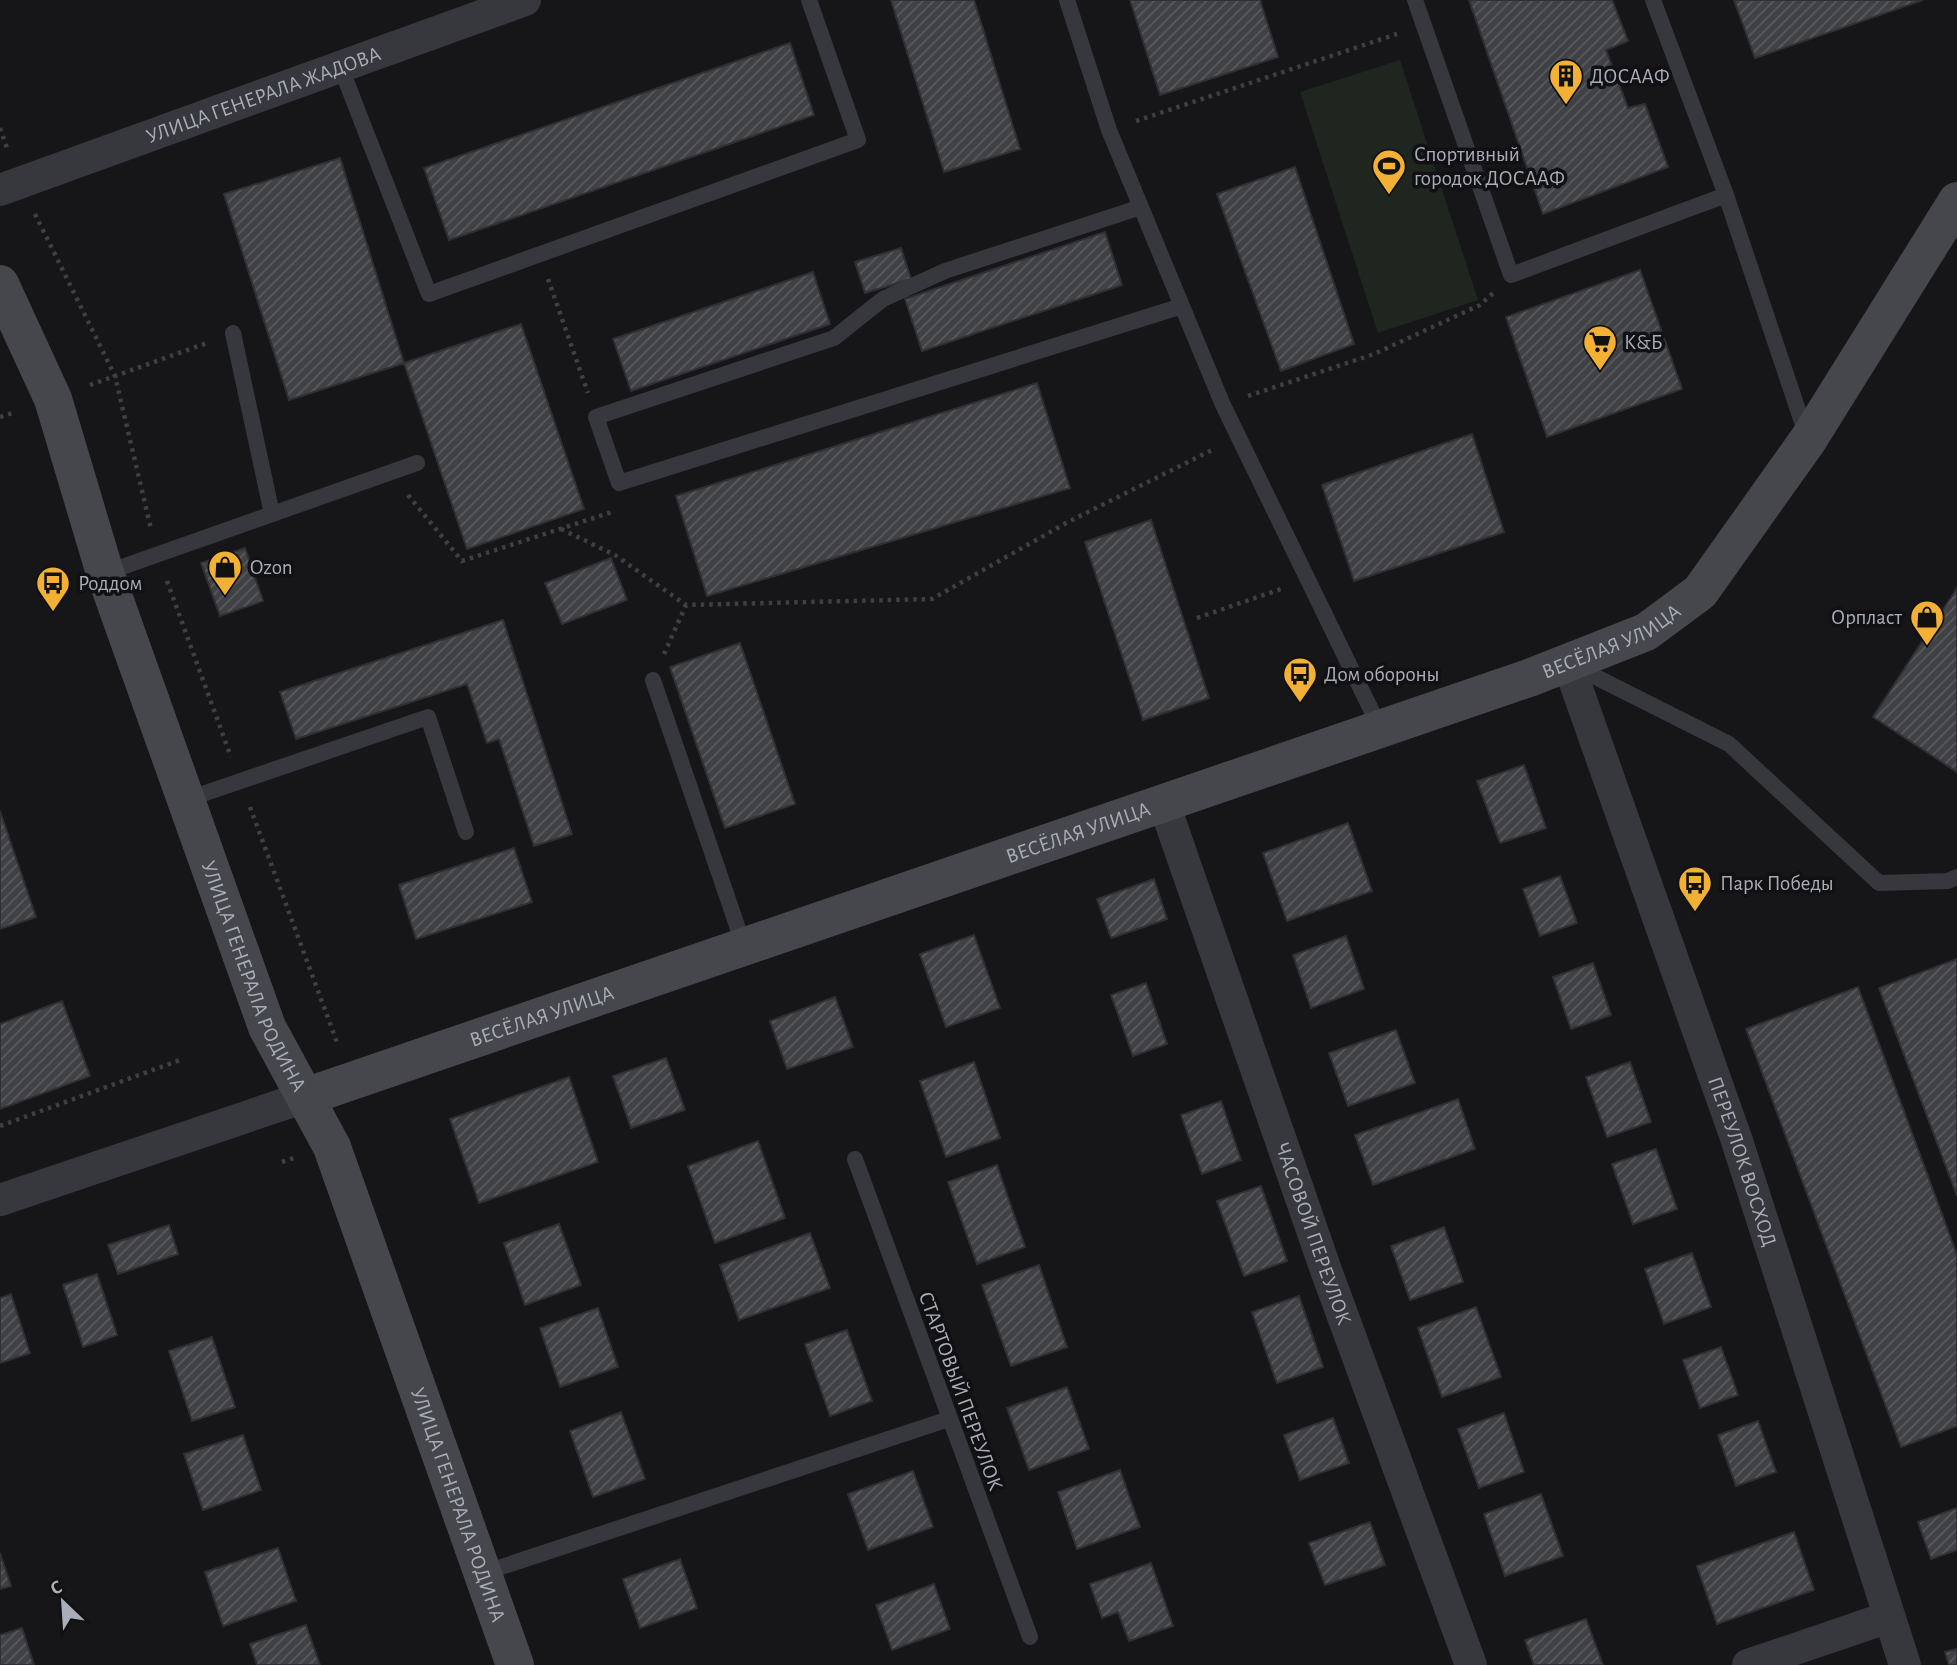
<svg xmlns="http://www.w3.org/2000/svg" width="1957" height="1665" font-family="'Alegreya Sans',sans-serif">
	<defs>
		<pattern id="building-hatch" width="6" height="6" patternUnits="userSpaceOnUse" patternTransform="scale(1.75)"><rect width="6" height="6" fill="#404145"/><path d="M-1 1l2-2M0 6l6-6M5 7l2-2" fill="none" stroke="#595a5e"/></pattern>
	</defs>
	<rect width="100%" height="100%" fill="#161618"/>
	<!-- park -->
	<path fill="#1e261f" d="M1400,60L1478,300L1378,333L1300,92Z"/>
	<!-- building -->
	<path fill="url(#building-hatch)" stroke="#303034" stroke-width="2" d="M891,0H974L1020,149L944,172Z
		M1130,0H1260L1278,57L1160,95Z
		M1469,0H1612L1628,41L1606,50L1628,108L1645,104L1668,167L1543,214Z
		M1734,0H1923L1755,58Z
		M790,43L814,115L449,240L424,168Z
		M340,158L404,363L289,400L224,194Z
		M1295,167L1354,344L1281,371L1217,194Z
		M1105,232L1122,285L922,351L905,299Z
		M901,248L911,279L865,293L855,262Z
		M1640,270L1682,389L1547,437L1506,317Z
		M813,272L830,324L631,391L613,339Z
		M521,324L584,509L467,549L404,363Z
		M1037,383L1070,488L707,596L676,496Z
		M1472,434L1504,532L1354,581L1322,485Z
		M1151,520L1209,698L1143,720L1085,542Z
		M245,548L263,601L220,616L201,563Z
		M611,558L627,600L562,624L545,583Z
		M1957,588V772L1873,717Z
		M503,620L572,834L534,846L499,739L487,743L467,684L296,739L280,692Z
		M740,643L795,804L725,828L670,667Z
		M1524,765L1546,828L1500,843L1477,781Z
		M0,811L36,917L0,929Z
		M1348,823L1372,891L1287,921L1263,853Z
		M514,848L532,902L416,939L399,885Z
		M1560,876L1577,923L1540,936L1523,889Z
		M1154,879L1167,919L1111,938L1097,899Z
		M974,935L1000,1008L946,1027L920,954Z
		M1346,936L1364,989L1311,1008L1293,955Z
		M1957,959V1196L1879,988Z
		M1593,963L1611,1015L1571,1029L1553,977Z
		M1146,983L1167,1044L1133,1056L1111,995Z
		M1858,987L1957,1255V1426L1901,1447L1746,1029Z
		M835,997L853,1047L787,1069L770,1021Z
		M62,1001L90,1076L0,1109V1024Z
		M1396,1030L1415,1083L1348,1106L1329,1053Z
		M666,1058L685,1110L631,1128L613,1076Z
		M974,1062L1000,1138L946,1157L920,1081Z
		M1630,1062L1651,1122L1607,1137L1586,1077Z
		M569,1077L598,1162L479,1203L450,1119Z
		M1458,1099L1475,1149L1373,1185L1355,1135Z
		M1221,1101L1241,1160L1202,1174L1181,1115Z
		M758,1141L785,1218L715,1243L688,1166Z
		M1656,1149L1677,1209L1633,1224L1612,1164Z
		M997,1165L1025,1247L977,1264L948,1182Z
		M1261,1186L1287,1261L1244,1276L1217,1201Z
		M559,1224L581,1285L525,1305L504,1243Z
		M169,1225L178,1254L118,1274L108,1245Z
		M1444,1227L1463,1282L1410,1300L1391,1246Z
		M810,1233L830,1288L739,1320L720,1265Z
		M1692,1253L1711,1307L1664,1324L1645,1269Z
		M1039,1265L1067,1347L1011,1366L982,1285Z
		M97,1274L117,1335L83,1347L63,1285Z
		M11,1294L30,1353L0,1363V1298Z
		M1299,1296L1323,1367L1277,1383L1252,1312Z
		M1476,1307L1501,1377L1442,1397L1418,1328Z
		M598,1308L618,1367L560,1387L540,1328Z
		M847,1330L872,1401L830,1416L805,1344Z
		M212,1337L235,1407L192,1421L169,1351Z
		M1721,1347L1738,1395L1700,1408L1683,1360Z
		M1067,1387L1089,1449L1029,1470L1007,1408Z
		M621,1412L645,1479L593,1497L570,1431Z
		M1504,1413L1524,1472L1479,1488L1458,1429Z
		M1333,1418L1349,1463L1300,1480L1284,1435Z
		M1758,1421L1776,1472L1736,1486L1718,1435Z
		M243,1435L261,1490L203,1510L184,1454Z
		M1120,1470L1140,1527L1077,1549L1058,1492Z
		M913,1471L933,1527L868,1550L848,1494Z
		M1541,1494L1563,1556L1505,1576L1484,1514Z
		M1957,1508V1550L1931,1559L1918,1522Z
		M1370,1522L1385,1565L1325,1585L1309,1543Z
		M1794,1532L1814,1590L1717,1624L1697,1566Z
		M278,1548L296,1601L223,1626L205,1572Z
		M0,1553L11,1586L0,1589Z
		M680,1559L697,1608L640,1628L623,1579Z
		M1151,1563L1173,1626L1129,1641L1118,1612L1102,1618L1090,1584Z
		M934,1584L950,1629L892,1650L876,1605Z
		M1586,1619L1603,1665H1534L1525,1640Z
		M306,1625L320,1665H257L250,1644Z
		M22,1628L34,1665H0V1635Z
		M1957,1649V1665H1949L1945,1652Z"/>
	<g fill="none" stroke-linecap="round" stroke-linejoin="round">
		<!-- path -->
		<path stroke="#3d3f44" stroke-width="4.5" stroke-dasharray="3.5 5" stroke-linecap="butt" d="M1136,121L1397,34
			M0,128L8,151
			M35,214L115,376L151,529
			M548,279L588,393
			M90,385L207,343
			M1248,396L1374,354L1480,305L1493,293
			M0,417L16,412
			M408,495L462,561L615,511
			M561,529L615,555L686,605L932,599L1068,522L1214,449
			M167,581L231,757
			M1197,618L1281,589
			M664,654L686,605
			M250,807L338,1045
			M0,1126L180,1060
			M282,1162L294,1158"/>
		<!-- lane -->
		<path stroke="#37383d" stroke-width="16" d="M1067,0L1109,130L1223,405L1380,728
			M1415,0L1511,275L1726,195
			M1653,0L1726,195L1807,437
			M341,68L429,294L858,140L809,0
			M1141,207L945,271L883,299L834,338L596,417L619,483L1182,306
			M233,333L272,514
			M105,573L417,463
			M1572,665L1729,744L1879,883L1948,881L1957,877
			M653,680L744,946
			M185,800L428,717L466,832
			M855,1159L1030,1637
			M483,1573L949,1419"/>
		<!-- street -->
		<g stroke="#37383d" stroke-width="32">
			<path id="s1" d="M0,190L525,0"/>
			<path id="s2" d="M1568,663L1736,1138L1905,1665"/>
			<path id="s3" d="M1163,801L1327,1273L1471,1665"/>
			<path d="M0,1200L305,1097"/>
			<path d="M1748,1665L1889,1617"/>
		</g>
		<!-- secondary -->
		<g stroke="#45474d" stroke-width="38">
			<path id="s4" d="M0,284L53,399L105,573L267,1027L332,1147L515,1665"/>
			<path id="s5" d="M305,1097L1529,678L1646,632L1700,592L1808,440L1957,201"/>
		</g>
	</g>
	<!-- icons -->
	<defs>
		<g id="building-pin" transform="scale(1.75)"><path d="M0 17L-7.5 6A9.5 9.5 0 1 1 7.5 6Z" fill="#f2b134" stroke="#111113"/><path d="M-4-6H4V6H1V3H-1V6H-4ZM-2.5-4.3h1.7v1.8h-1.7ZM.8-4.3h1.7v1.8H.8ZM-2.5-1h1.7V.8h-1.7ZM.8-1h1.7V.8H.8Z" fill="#111"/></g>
		<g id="stadium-pin" transform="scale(1.75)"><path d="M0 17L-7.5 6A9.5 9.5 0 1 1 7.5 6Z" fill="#f2b134" stroke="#111113"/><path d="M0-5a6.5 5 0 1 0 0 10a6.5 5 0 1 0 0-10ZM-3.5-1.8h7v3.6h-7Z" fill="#111"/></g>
		<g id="supermarket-pin" transform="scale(1.75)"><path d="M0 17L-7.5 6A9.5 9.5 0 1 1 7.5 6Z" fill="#f2b134" stroke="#111113"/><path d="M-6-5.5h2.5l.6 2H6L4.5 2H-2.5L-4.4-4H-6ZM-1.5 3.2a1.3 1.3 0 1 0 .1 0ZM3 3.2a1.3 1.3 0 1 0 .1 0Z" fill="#111"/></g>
		<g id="shop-pin" transform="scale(1.75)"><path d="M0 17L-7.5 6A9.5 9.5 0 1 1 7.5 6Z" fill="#f2b134" stroke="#111113"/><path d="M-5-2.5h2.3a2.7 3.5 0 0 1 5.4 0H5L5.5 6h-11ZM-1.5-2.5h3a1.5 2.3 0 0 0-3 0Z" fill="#111"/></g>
		<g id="bus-pin" transform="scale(1.75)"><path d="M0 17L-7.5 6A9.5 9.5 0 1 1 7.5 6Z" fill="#f2b134" stroke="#111113"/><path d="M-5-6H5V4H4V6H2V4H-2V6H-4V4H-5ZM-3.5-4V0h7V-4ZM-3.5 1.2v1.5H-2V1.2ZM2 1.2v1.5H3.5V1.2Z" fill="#111"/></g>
	</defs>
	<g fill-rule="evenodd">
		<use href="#building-pin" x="1566" y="76"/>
		<use href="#stadium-pin" x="1389" y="166"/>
		<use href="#supermarket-pin" x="1600" y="342"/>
		<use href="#shop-pin" x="225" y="567"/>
		<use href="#bus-pin" x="53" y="583"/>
		<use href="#shop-pin" x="1927" y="617"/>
		<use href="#bus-pin" x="1300" y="674"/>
		<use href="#bus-pin" x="1695" y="883"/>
	</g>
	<g text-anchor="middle" stroke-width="7" stroke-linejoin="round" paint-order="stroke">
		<!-- poi labels -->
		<g font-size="21" fill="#a8adb8" stroke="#111113" text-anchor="start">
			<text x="1590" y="83">ДОСААФ</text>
			<text x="1414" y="161">Спортивный<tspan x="1414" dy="24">городок ДОСААФ</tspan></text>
			<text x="1624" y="349">К&amp;Б</text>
			<text x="250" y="574">Ozon</text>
			<text x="78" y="590">Роддом</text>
			<text x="1902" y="624" text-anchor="end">Орпласт</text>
			<text x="1324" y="681">Дом обороны</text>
			<text x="1720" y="890">Парк Победы</text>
		</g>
		<!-- street labels -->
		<g font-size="21" fill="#a8adb8" stroke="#111113">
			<text dy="7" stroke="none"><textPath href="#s1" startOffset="280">УЛИЦА ГЕНЕРАЛА ЖАДОВА</textPath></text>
			<text dy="7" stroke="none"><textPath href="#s5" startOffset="1384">ВЕСЁЛАЯ УЛИЦА</textPath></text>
			<text dy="7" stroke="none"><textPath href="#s5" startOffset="817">ВЕСЁЛАЯ УЛИЦА</textPath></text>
			<text dy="7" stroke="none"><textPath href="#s4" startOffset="738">УЛИЦА ГЕНЕРАЛА РОДИНА</textPath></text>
			<text dy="7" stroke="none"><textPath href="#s5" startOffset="250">ВЕСЁЛАЯ УЛИЦА</textPath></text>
			<text dy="7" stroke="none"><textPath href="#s2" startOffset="528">ПЕРЕУЛОК ВОСХОД</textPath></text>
			<text dy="7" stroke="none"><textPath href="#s3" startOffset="458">ЧАСОВОЙ ПЕРЕУЛОК</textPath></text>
			<text transform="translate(961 1391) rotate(70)" y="7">СТАРТОВЫЙ ПЕРЕУЛОК</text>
			<text dy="7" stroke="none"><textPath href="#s4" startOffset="1306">УЛИЦА ГЕНЕРАЛА РОДИНА</textPath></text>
		</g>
	</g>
	<!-- north arrow -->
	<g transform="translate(63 1602) rotate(335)" stroke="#111113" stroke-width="5" paint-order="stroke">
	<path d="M0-5L12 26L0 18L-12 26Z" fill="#a8adb8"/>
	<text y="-10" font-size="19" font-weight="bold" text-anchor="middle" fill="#a8adb8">С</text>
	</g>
</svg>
